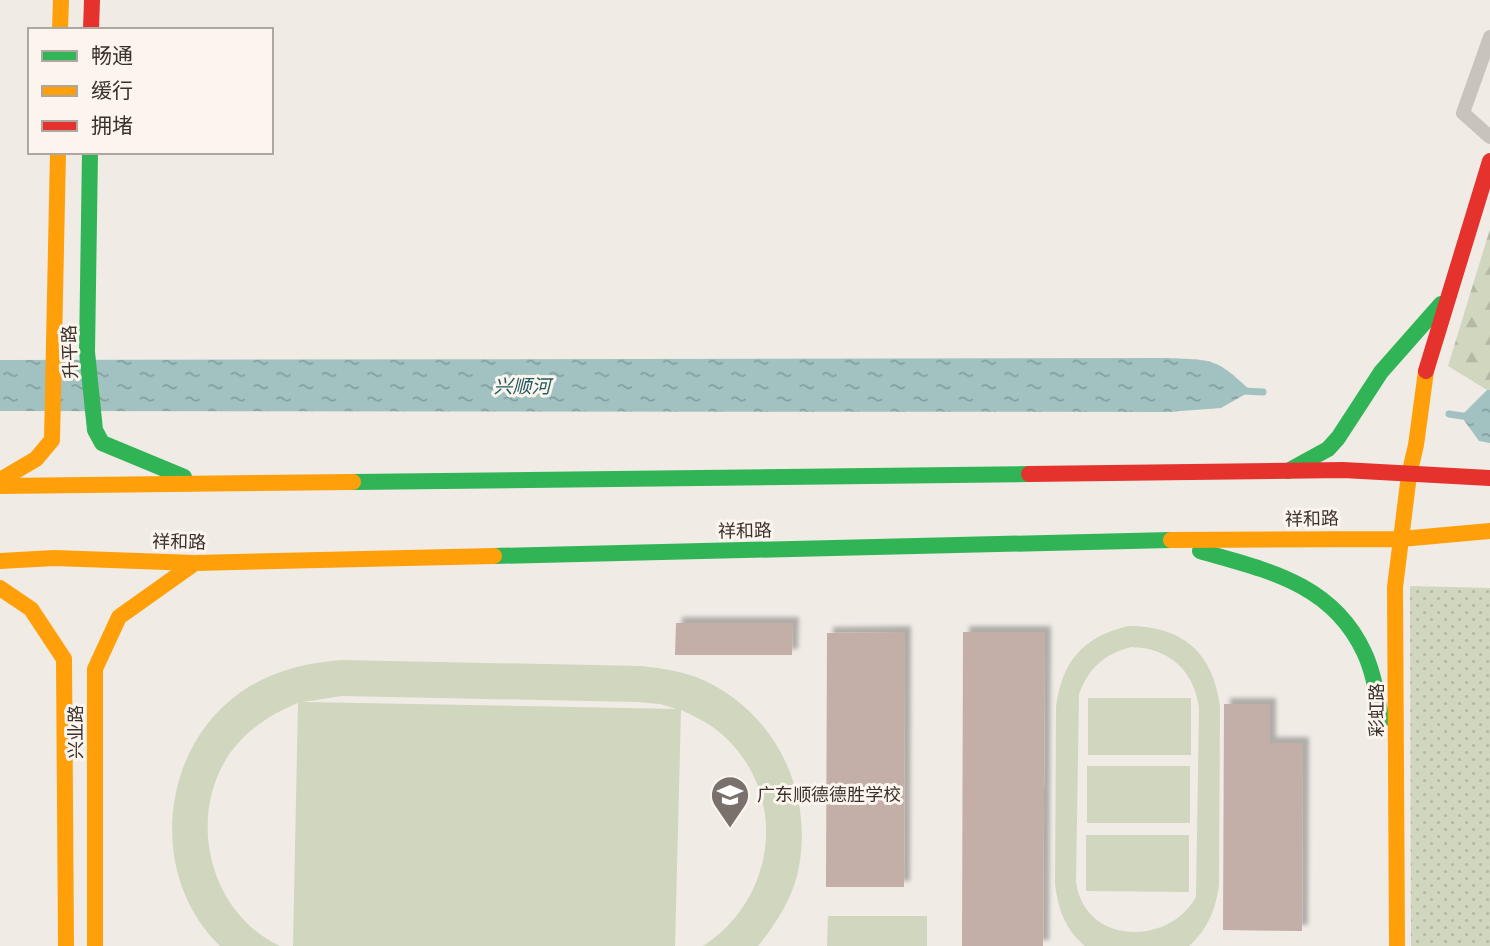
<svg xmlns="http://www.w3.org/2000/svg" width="1490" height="946" font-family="Overpass,'Noto Sans SC',sans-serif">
	<defs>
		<pattern id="forest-firs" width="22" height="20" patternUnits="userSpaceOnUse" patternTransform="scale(1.75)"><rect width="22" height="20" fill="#d1d6bf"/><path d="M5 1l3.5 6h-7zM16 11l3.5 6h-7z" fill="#b4b8a4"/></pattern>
		<pattern id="park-dots" width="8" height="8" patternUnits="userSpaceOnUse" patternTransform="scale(1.75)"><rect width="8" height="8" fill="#d1d6bf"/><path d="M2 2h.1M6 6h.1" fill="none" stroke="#b4b8a4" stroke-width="1.8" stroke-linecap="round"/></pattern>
		<pattern id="water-ripples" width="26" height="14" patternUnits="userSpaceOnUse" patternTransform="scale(1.75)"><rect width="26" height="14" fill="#a1c2c1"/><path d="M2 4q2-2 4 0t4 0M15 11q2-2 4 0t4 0" fill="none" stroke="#849e9d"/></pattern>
		<filter id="shadow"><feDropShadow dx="6" dy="-6" stdDeviation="2" flood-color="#0004"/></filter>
	</defs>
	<rect width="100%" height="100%" fill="#f0ebe5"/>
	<!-- green -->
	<path fill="#d1d6bf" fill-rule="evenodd" d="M1128,626C1183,626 1213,652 1220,707L1219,884C1216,909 1208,929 1189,946H1085C1065,929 1058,909 1055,884L1056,707C1062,661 1083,637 1128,626ZM1131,647C1169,648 1194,670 1199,708L1196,897C1169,946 1085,946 1076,882L1079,694C1089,668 1104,654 1131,647Z
		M341,660L641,666C658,668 676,670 693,676C774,706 817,794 797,876C790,902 775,925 758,946H703C778,898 790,790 718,731C707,722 694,716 681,710L675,946H293L298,703C271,714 248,729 230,753C186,817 209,913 280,946H220C148,877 159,749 241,692C272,671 304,663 341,660ZM342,696L638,702L660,704L677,709L303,702Z
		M1088,698H1191V755H1088Z
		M1087,766H1190V823H1087Z
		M1086,835H1189V892L1086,891Z
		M828,916H927V946H827Z"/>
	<!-- forest -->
	<path fill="url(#forest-firs)" d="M1490,229V390H1487L1448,366Z"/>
	<!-- park -->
	<path fill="url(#park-dots)" d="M1410,586L1490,588V946H1411Z"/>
	<!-- water -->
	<path fill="url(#water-ripples)" d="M1167,358C1214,360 1216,358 1251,391L1221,408L1168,412L0,411V360Z
		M1487,390H1490V443L1479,441L1461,416Z"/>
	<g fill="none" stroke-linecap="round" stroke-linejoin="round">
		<!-- stream -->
		<path stroke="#a1c2c1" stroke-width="7" d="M1243,391L1263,392
			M1449,414L1469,417"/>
	</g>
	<!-- building -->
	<path fill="#c3afa7" filter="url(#shadow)" d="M676,623H793L792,655H675Z
		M905,632L904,887H826L827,633Z
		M963,632H1045L1043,946H962Z
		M1224,704H1270V743H1303L1302,931L1223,930Z"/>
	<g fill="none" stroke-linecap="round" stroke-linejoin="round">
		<!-- lane -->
		<path stroke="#c9c3be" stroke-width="14" d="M1490,37L1463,113L1490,137"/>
		<!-- fast -->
		<path stroke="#30b455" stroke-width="16" d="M90,152L87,352L95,430L102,443L184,477
			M1288,471L1328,449L1338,438L1381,372L1441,304
			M353,482L1029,474
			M1200,551C1266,570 1332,583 1364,652C1374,673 1377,697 1382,720
			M494,556L1171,540"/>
		<!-- slow -->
		<path stroke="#ff9f0a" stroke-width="16" d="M60,30L61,0
			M0,480L36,459L52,440L58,152
			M0,486L353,482
			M1171,540L1401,539L1490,531
			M0,561L54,558L195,563L494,556
			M0,588L31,609L64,659L66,946
			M95,946V669L119,617L195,563
			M1397,946L1395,587L1409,475L1416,445L1426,371"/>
		<!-- jam -->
		<path stroke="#e5322d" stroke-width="16" d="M91,30L92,0
			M1426,371L1490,161
			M1029,474L1343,470L1490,478"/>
	</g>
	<!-- icons -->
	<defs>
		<g id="school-pin" transform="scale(2.0125)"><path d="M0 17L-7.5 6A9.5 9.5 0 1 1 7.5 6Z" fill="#7a716c" stroke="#fbf5ee"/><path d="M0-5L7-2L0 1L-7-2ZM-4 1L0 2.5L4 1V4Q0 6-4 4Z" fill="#fff"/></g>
	</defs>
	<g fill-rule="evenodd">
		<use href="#school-pin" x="730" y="795"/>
	</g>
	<g text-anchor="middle" stroke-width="6" stroke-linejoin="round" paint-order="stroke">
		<!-- street labels -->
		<g font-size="18" fill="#3b302b" stroke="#fbf5ee">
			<text transform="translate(70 352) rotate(-92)" y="6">升平路</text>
			<text transform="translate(1312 519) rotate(-1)" y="6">祥和路</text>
			<text transform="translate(745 531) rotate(-1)" y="6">祥和路</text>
			<text transform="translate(179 542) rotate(1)" y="6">祥和路</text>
			<text transform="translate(1377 710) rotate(-90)" y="6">彩虹路</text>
			<text transform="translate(76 732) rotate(-90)" y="6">兴业路</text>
		</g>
		<!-- poi labels -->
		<g font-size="18" fill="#3b302b" stroke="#fbf5ee" text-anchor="start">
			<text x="757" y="801">广东顺德德胜学校</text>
		</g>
		<!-- water labels -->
		<g font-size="19" font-style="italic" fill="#1f5a5e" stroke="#fbf5ee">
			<text x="522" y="393">兴顺河</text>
		</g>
	</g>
	<!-- legend -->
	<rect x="28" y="28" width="245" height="126" fill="#fbf5ee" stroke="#aea6a0" stroke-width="2"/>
	<rect x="42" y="51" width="35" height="10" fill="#30b455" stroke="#aea6a0" stroke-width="2"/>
	<text x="91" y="63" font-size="21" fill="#3b302b">畅通</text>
	<rect x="42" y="86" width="35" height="10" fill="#ff9f0a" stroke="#aea6a0" stroke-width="2"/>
	<text x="91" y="98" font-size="21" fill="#3b302b">缓行</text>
	<rect x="42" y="121" width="35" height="10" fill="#e5322d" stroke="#aea6a0" stroke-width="2"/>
	<text x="91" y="133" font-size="21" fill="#3b302b">拥堵</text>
</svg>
